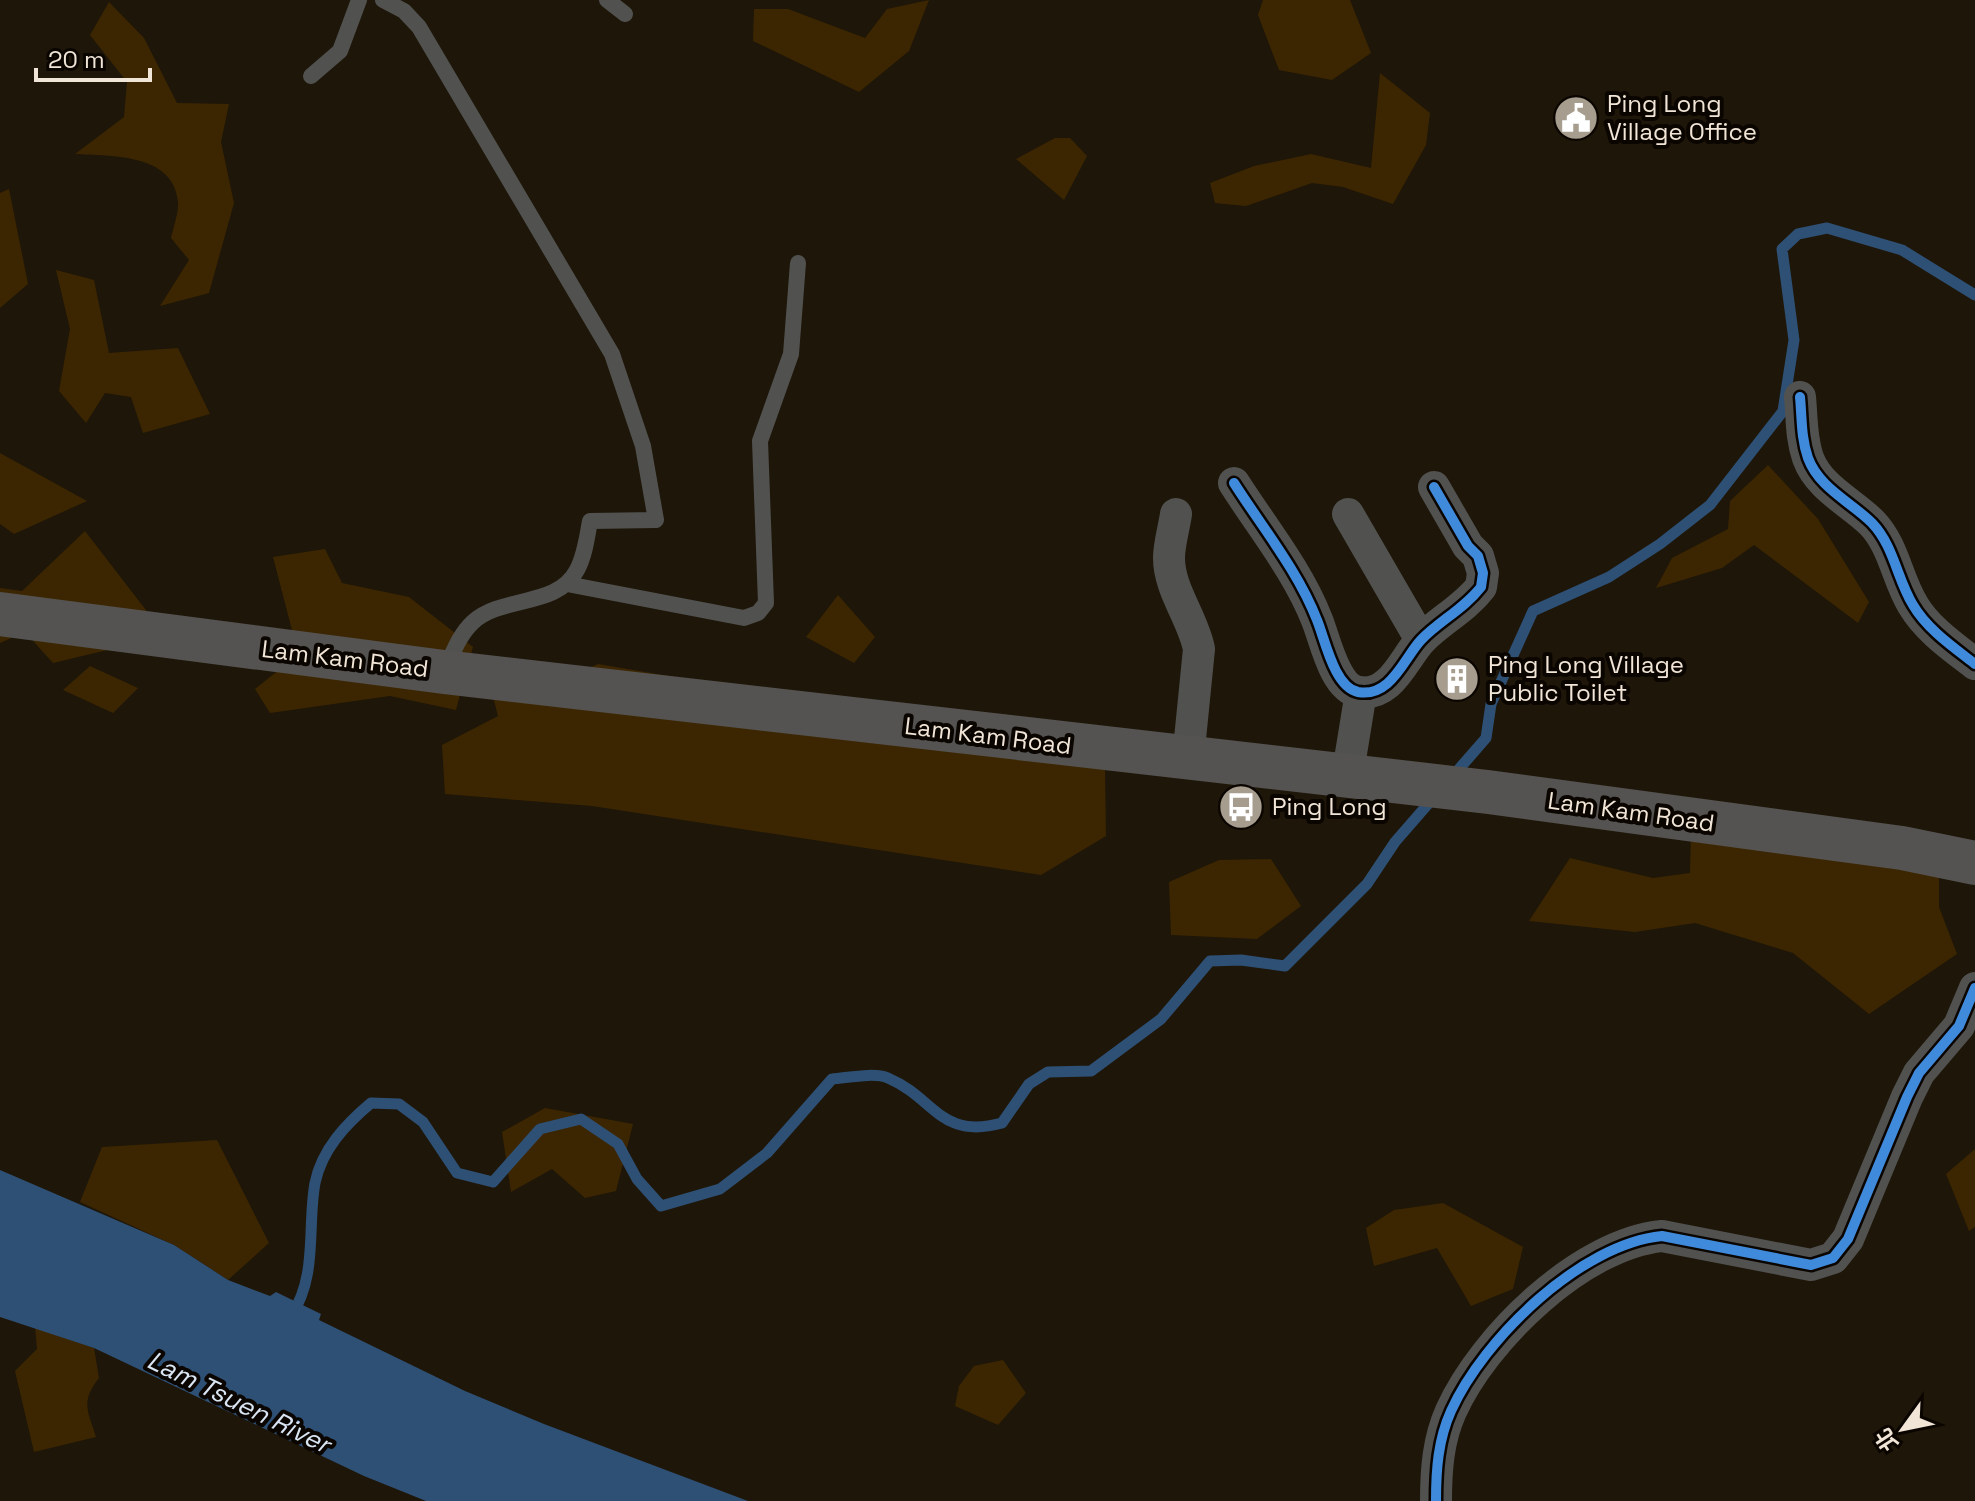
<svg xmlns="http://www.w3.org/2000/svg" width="1975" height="1501" font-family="'Space Grotesk','Noto Sans TC',sans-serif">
	<rect width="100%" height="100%" fill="#1e1609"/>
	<!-- green -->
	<path fill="#3c2601" d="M929,0L909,51L859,92L753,41L754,9H788L865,38L887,9Z
		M1263,0H1350L1371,53L1332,80L1279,70L1258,15Z
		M109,2L144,38L177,103L229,104L221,142L234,203L209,293L160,306L189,260L171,238C173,228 179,212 178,202C174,153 110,156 75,154L124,117L127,82L90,35Z
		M1380,73L1430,113L1426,145L1393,204L1343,187L1312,183L1246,206L1215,203L1210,183L1254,166L1311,154L1371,168Z
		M1055,138H1070L1087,156L1064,200L1016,159Z
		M9,189L28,284L0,308V193Z
		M56,270L94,280L109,353L178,348L210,414L143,433L131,397L105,393L86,423L59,391L70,329Z
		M0,453L87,501L14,534L0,524Z
		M1768,465L1818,519L1869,602L1858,623L1754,545L1722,568L1656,588L1672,558L1728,529L1730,501Z
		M85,531L149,614L141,642L53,663L25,632L0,643V588L22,591Z
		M325,549L342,583L409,597L473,647L456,710L390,696L270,713L255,689L285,665L293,634L273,557Z
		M838,595L875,637L854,663L806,637Z
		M598,664L710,683L1017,716L1105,769L1106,836L1041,875L592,806L445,794L442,745L498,716L491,689L532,694Z
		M90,666L138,688L113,713L63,690Z
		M1691,833L1939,868V907L1957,954L1869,1014L1793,953L1695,923L1635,932L1529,921L1570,858L1653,878L1690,873Z
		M1271,859L1301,906L1257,939L1171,935L1169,882L1219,860Z
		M545,1108L633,1124L616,1191L585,1198L552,1169L511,1192L502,1132Z
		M217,1140L269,1243L228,1280L174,1245L80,1202L102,1147Z
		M1975,1149V1227L1969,1231L1946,1174Z
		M1443,1203L1523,1247L1513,1289L1471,1306L1437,1248L1374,1266L1366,1228L1394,1210Z
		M35,1326L94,1348L99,1378C80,1402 88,1411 96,1437L34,1452L15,1371L37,1349Z
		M1003,1360L1026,1393L998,1425L955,1406L959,1386L974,1366Z"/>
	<!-- water -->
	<path fill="#2e5075" d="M0,1170L174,1245L228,1280L270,1296L276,1292L321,1314L319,1320L465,1391L544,1424L748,1501H426L364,1476L94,1348L0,1317Z"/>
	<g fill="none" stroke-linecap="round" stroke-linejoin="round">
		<!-- stream -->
		<path stroke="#2e5075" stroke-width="11" d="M1452,777L1486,738L1491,704L1533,611L1609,577L1660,544L1710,505L1783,411L1794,340L1782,249L1798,234L1827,228L1902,250L1975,295
			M291,1316C318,1276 307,1227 315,1183C322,1149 346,1124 371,1103L399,1104L423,1122L457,1173L493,1182L540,1129L581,1119L618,1144L637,1179L661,1206L720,1189L767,1153L832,1079C847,1078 874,1072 888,1078C935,1098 940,1140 1002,1123L1029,1084L1048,1072L1091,1071L1161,1019L1210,961L1241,960L1285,966L1367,884L1395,842L1435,796"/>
		<!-- service -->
		<path stroke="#515250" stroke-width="16" d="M383,0L404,11L419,27L612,354L643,446L656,520L590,521C587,537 585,555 577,570C557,608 503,595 473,622C459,635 453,653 445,670
			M607,0L625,14
			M311,76L340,51L359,0
			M567,584L744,618L758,613L766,603L760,441L791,354L798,263"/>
		<!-- minor -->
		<path stroke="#515250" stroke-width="32" d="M1800,397C1802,418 1801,438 1808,458C1819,488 1851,502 1872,523C1894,546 1897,579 1913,605C1927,629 1953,647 1975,664
			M1234,483C1262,527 1298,571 1317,620C1325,639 1334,687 1358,692C1391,698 1404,658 1421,640C1439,621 1464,609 1481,587L1483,573L1478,556L1468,546L1434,487
			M1176,514C1174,528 1169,544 1169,558C1169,590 1193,618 1199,649L1188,759
			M1348,514L1421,640
			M1347,778L1361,692
			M1436,1501C1436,1470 1438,1440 1451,1411C1484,1338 1581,1244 1662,1236L1811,1265L1833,1258L1848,1239L1907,1097L1919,1073L1959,1026L1975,988"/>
		<!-- secondary -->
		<path stroke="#545351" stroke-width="44" d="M0,614L444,672L1488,792L1902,848L1975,863"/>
		<!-- cycleway casing -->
		<g stroke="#0b0500" stroke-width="15">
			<path id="cycleway" d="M1800,397C1802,418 1801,438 1808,458C1819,488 1851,502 1872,523C1894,546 1897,579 1913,605C1927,629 1953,647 1975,664
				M1234,483C1262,527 1298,571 1317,620C1325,639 1334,687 1358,692C1391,698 1404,658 1421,640C1439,621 1464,609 1481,587L1483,573L1478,556L1468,546L1434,487
				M1436,1501C1436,1470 1438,1440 1451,1411C1484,1338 1581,1244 1662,1236L1811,1265L1833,1258L1848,1239L1907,1097L1919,1073L1959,1026L1975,988"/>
		</g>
		<!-- cycleway -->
		<use href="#cycleway" stroke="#408adc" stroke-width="10"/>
	</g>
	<!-- icons -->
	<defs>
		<g id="civic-disc" transform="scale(2.3)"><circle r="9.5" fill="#a69d8e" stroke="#0b0500"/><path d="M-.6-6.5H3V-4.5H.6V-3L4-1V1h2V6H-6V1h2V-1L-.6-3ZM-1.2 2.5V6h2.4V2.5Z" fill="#fff"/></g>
		<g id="building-disc" transform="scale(2.3)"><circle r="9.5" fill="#a69d8e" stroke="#0b0500"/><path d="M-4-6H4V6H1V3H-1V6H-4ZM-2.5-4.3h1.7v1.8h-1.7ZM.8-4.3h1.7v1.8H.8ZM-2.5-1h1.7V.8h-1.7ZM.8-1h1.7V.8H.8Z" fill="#fff"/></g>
		<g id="bus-disc" transform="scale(2.3)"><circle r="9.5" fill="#a69d8e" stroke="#0b0500"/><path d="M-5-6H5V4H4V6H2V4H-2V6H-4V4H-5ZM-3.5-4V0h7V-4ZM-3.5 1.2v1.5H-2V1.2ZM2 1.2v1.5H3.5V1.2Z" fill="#fff"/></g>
	</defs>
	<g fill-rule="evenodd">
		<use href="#civic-disc" x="1576" y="118"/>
		<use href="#building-disc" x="1457" y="679"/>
		<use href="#bus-disc" x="1241" y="807"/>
	</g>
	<g text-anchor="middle" stroke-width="8" stroke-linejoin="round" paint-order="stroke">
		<!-- poi labels -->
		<g font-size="24" fill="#f0e5d6" stroke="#0b0500" text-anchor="start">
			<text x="1607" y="112">Ping Long<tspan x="1607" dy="28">Village Office</tspan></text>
			<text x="1488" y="673">Ping Long Village<tspan x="1488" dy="28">Public Toilet</tspan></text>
			<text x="1272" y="815">Ping Long</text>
		</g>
		<!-- street labels -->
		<g font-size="24" fill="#f0e5d6" stroke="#0b0500">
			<text transform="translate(345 659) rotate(7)" y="8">Lam Kam Road</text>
			<text transform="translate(988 736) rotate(7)" y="8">Lam Kam Road</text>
			<text transform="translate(1631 812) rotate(8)" y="8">Lam Kam Road</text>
		</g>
		<!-- water labels -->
		<g font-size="26" font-style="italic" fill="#d9e5f3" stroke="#0b0500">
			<text transform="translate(239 1402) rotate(26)" y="9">Lam Tsuen River</text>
		</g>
	</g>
	<!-- north arrow -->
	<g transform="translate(1903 1429) rotate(237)" stroke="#0b0500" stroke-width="6" paint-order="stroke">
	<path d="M0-6L14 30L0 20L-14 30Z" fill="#f0e5d6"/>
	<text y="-12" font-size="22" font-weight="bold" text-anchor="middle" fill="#f0e5d6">北</text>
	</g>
	<!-- scale -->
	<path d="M36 68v12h114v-12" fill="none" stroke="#f0e5d6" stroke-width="4"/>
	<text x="48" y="68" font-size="24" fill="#f0e5d6" stroke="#0b0500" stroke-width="6" paint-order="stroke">20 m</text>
</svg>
